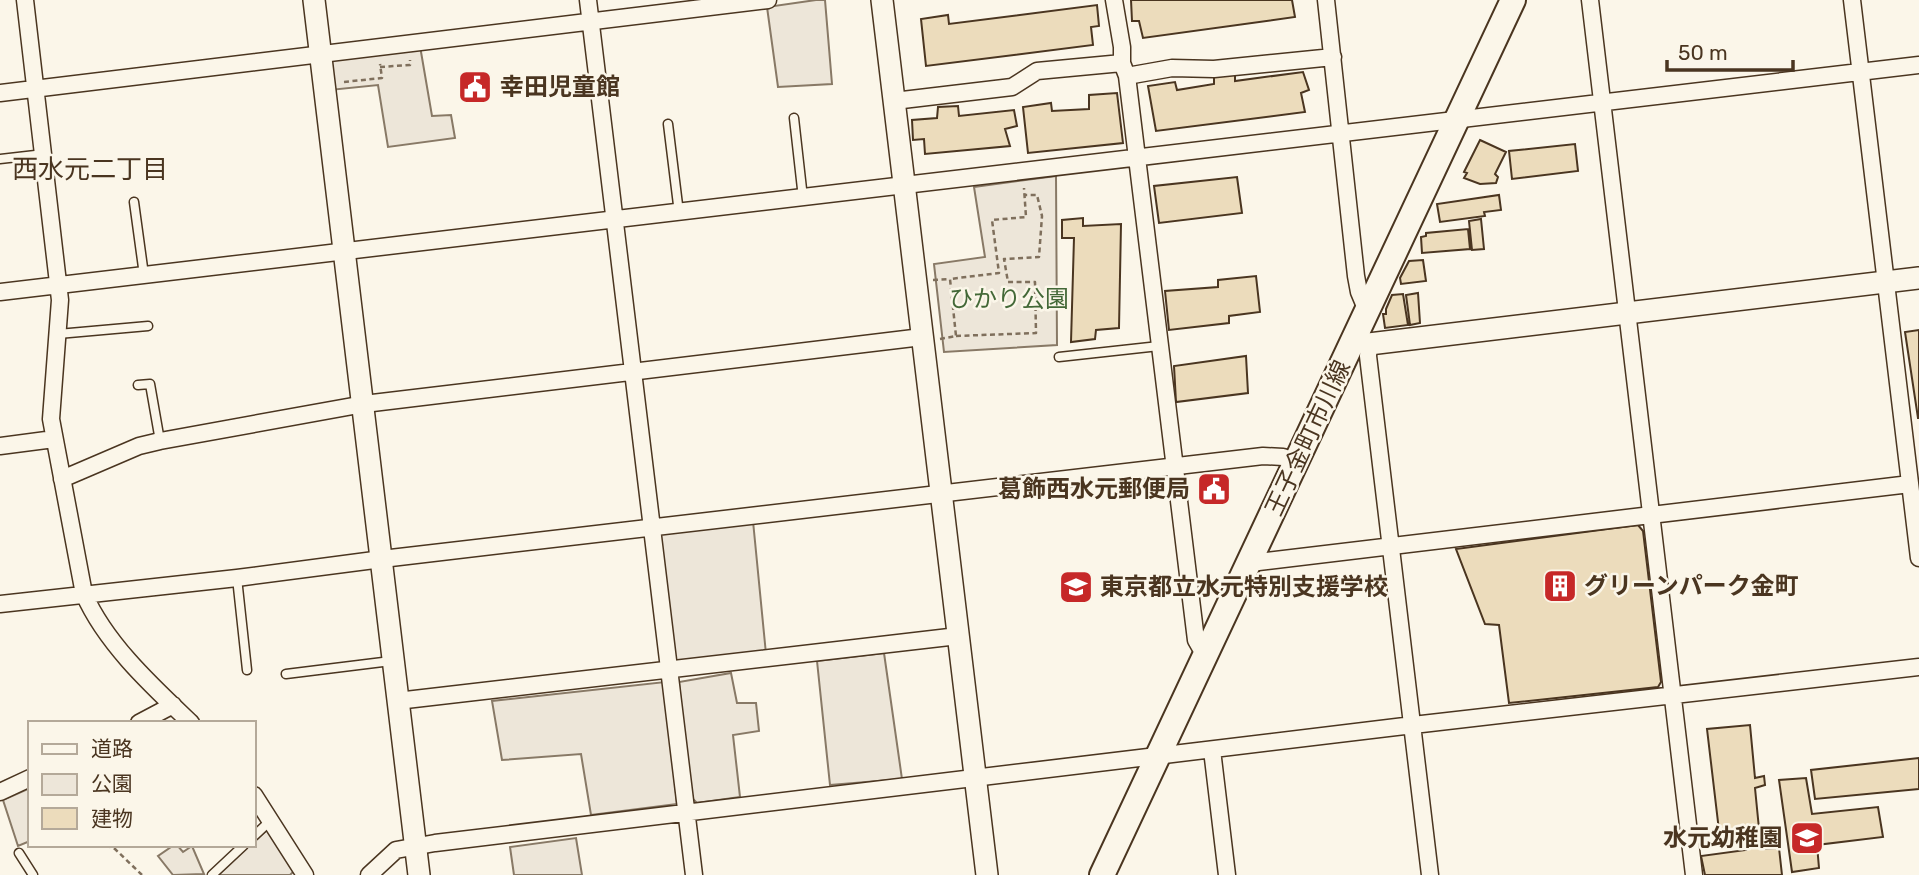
<svg xmlns="http://www.w3.org/2000/svg" width="1919" height="875" font-family="Rubik,'Noto Sans JP',sans-serif">
	<rect width="100%" height="100%" fill="#fbf6e9"/>
	<!-- green -->
	<path fill="#ede6d9" stroke="#887966" stroke-width="2" d="M816,0H825L832,84L778,87L767,7Z
		M420,46L432,116L451,115L455,138L388,147L378,85L330,90L326,58Z
		M1056,176L1057,345L944,352L934,264L985,257L974,187Z
		M753,521L766,654L673,664L655,532Z
		M884,653L902,779L830,785L817,661Z
		M731,673L737,703H756L759,731L733,735L740,797L697,803L689,795L679,682Z
		M665,682L677,804L591,815L581,754L502,760L492,701Z
		M30,788V841L18,846L3,800Z
		M268,829L296,869L290,875H217L250,845H254V842Z
		M576,838L582,875H514L510,847Z
		M174,845H177L183,852L192,846L204,874L173,875L158,856Z"/>
	<!-- building -->
	<path fill="#ecdcbc" stroke="#4a3520" stroke-width="2" d="M1131,0H1292L1295,17L1143,38L1139,21H1132Z
		M1097,5L1099,26L1091,27L1093,45L926,66L921,19L948,15L949,24Z
		M1303,72L1309,90L1301,93L1305,112L1156,131L1148,86L1175,82L1177,90L1214,84V75L1235,74V81Z
		M1117,93L1123,143L1028,153L1023,107L1051,103L1052,111L1089,109V95Z
		M958,106L959,116L1014,110L1017,126L1005,129L1010,146L925,154L924,139L913,140L912,120L937,118L938,107Z
		M1480,140L1506,152L1495,174L1498,177L1496,183L1480,184L1464,178L1467,173L1464,172Z
		M1575,144L1578,171L1512,179L1509,151Z
		M1237,177L1242,213L1159,223L1154,186Z
		M1499,195L1501,210L1484,212L1485,216L1440,222L1437,204Z
		M1083,218V226L1121,224L1119,328L1096,330L1095,339L1071,342L1074,238H1062V220Z
		M1481,219L1484,249L1472,250L1469,221Z
		M1468,229L1470,249L1422,253L1421,237L1426,236V233Z
		M1423,260L1426,281L1401,284L1400,278L1409,261Z
		M1256,276L1260,312L1229,316V323L1169,330L1165,291L1218,287V280Z
		M1418,293L1420,323L1410,325L1406,295Z
		M1403,294L1408,325L1385,328L1383,314H1386V309L1392,295Z
		M1919,330V418H1918L1905,332Z
		M1246,356L1248,393L1176,402L1174,366Z
		M1638,525L1643,531L1661,682L1658,687L1509,703L1499,625L1485,624L1456,549Z
		M1750,725L1755,778L1764,776L1765,785L1755,788L1761,849L1779,848L1782,875H1705L1701,856L1746,850L1744,839H1720L1707,729Z
		M1919,758V789L1815,799L1811,770Z
		M1806,778L1812,814L1878,807L1883,837L1817,845L1819,868L1792,872L1779,780Z"/>
	<g fill="none" stroke-linecap="round" stroke-linejoin="round">
		<!-- lane casing -->
		<g stroke="#4a3520" stroke-width="11">
			<path id="lane" d="M794,118L803,198
				M668,124L679,213
				M0,159L44,154
				M134,202L144,275
				M58,334L148,326
				M1059,357L1159,346
				M138,385L150,384L160,441
				M237,578L247,670
				M286,674L391,661
				M254,836L270,821
				M19,853L33,875
				M212,875L244,845"/>
		</g>
		<!-- street casing -->
		<g stroke="#4a3520" stroke-width="19">
			<path id="street" d="M25,0L60,300L51,419L84,594C106,644 152,686 191,723
				M588,0L694,875
				M1114,0L1122,47V63L1127,76L1196,640L1200,647L1209,651
				M1326,0L1356,276L1359,292L1367,311
				M1590,0L1694,875
				M1852,0L1919,558
				M1127,76L1172,68L1214,69L1333,57
				M0,93L768,0
				M894,101L1012,87L1037,71L1122,63
				M0,292L1919,65
				M1369,344L1368,356L1430,875
				M0,446L54,439
				M62,479L139,446L160,441L364,404L922,337
				M1250,563L1910,484
				M0,604L237,578L382,559L1263,456L1283,457L1297,462
				M397,701L958,636
				M139,723L173,705
				M1212,750L1227,875
				M0,792L30,778
				M254,795L305,875
				M369,875L396,850L435,843L1413,725L1919,667"/>
		</g>
		<!-- secondary casing -->
		<g stroke="#4a3520" stroke-width="24">
			<path id="secondary" d="M314,0L419,875
				M882,0L987,875
				M1354,340L1369,344L1919,278"/>
		</g>
		<!-- primary casing -->
		<g stroke="#4a3520" stroke-width="28">
			<path id="primary" d="M1102,875L1513,0"/>
		</g>
		<!-- path -->
		<path stroke="#7f6f5c" stroke-width="2.5" stroke-dasharray="5 3.5" stroke-linecap="butt" d="M380,67L410,65V60
			M344,82L382,78L380,64
			M933,280L950,279
			M956,336L1036,333L1035,282H1008L1004,259L1039,257L1042,216L1037,195H1024
			M940,339L956,336L950,279L999,273L992,220L1026,217L1024,188
			M106,845L115,849L142,875"/>
		<!-- lane -->
		<use href="#lane" stroke="#fbf6e9" stroke-width="8"/>
		<!-- street -->
		<use href="#street" stroke="#fbf6e9" stroke-width="16"/>
		<!-- secondary -->
		<use href="#secondary" stroke="#fbf6e9" stroke-width="21"/>
		<!-- primary -->
		<use href="#primary" stroke="#fbf6e9" stroke-width="24"/>
	</g>
	<!-- icons -->
	<defs>
		<g id="civic-square" transform="scale(1.75)"><rect x="-9" y="-9" width="18" height="18" rx="4" fill="#c62828" stroke="#fbf6e9"/><path d="M-.6-6.5H3V-4.5H.6V-3L4-1V1h2V6H-6V1h2V-1L-.6-3ZM-1.2 2.5V6h2.4V2.5Z" fill="#fff"/></g>
		<g id="building-square" transform="scale(1.75)"><rect x="-9" y="-9" width="18" height="18" rx="4" fill="#c62828" stroke="#fbf6e9"/><path d="M-4-6H4V6H1V3H-1V6H-4ZM-2.5-4.3h1.7v1.8h-1.7ZM.8-4.3h1.7v1.8H.8ZM-2.5-1h1.7V.8h-1.7ZM.8-1h1.7V.8H.8Z" fill="#fff"/></g>
		<g id="school-square" transform="scale(1.75)"><rect x="-9" y="-9" width="18" height="18" rx="4" fill="#c62828" stroke="#fbf6e9"/><path d="M0-5L7-2L0 1L-7-2ZM-4 1L0 2.5L4 1V4Q0 6-4 4Z" fill="#fff"/></g>
	</defs>
	<g fill-rule="evenodd">
		<use href="#civic-square" x="475" y="87"/>
		<use href="#civic-square" x="1214" y="489"/>
		<use href="#building-square" x="1560" y="586"/>
		<use href="#school-square" x="1076" y="587"/>
		<use href="#school-square" x="1807" y="838"/>
	</g>
	<g text-anchor="middle" stroke-width="5" stroke-linejoin="round" paint-order="stroke">
		<!-- poi labels -->
		<g font-size="24" font-weight="bold" fill="#4a3520" stroke="#fbf6e9" text-anchor="start">
			<text x="500" y="95">幸田児童館</text>
			<text x="1190" y="497" text-anchor="end">葛飾西水元郵便局</text>
			<text x="1584" y="594">グリーンパーク金町</text>
			<text x="1100" y="595">東京都立水元特別支援学校</text>
			<text x="1783" y="846" text-anchor="end">水元幼稚園</text>
		</g>
		<!-- park labels -->
		<g font-size="24" fill="#436837" stroke="#fbf6e9">
			<text x="1009" y="307">ひかり公園</text>
		</g>
		<!-- street labels -->
		<g font-size="24" fill="#4a3520" stroke="#fbf6e9">
			<text transform="translate(1308 438) rotate(-65)" y="8">王子金町市川線</text>
		</g>
		<!-- neighbourhood labels -->
		<g font-size="26" fill="#4a3520" stroke="#fbf6e9">
			<text x="90" y="178">西水元二丁目</text>
		</g>
	</g>
	<!-- legend -->
	<rect x="28" y="721" width="228" height="126" fill="#fbf6e9" stroke="#b4a999" stroke-width="2"/>
	<rect x="42" y="744" width="35" height="10" fill="#fbf6e9" stroke="#b4a999" stroke-width="2"/>
	<text x="91" y="756" font-size="21" fill="#4a3520">道路</text>
	<rect x="42" y="774" width="35" height="21" fill="#ede6d9" stroke="#b4a999" stroke-width="2"/>
	<text x="91" y="791" font-size="21" fill="#4a3520">公園</text>
	<rect x="42" y="808" width="35" height="21" fill="#ecdcbc" stroke="#b4a999" stroke-width="2"/>
	<text x="91" y="826" font-size="21" fill="#4a3520">建物</text>
	<!-- scale -->
	<path d="M1667 60v10h126v-10" fill="none" stroke="#4a3520" stroke-width="3.5"/>
	<text x="1678" y="60" font-size="21" fill="#4a3520" stroke="#fbf6e9" stroke-width="5" paint-order="stroke">50 m</text>
</svg>
